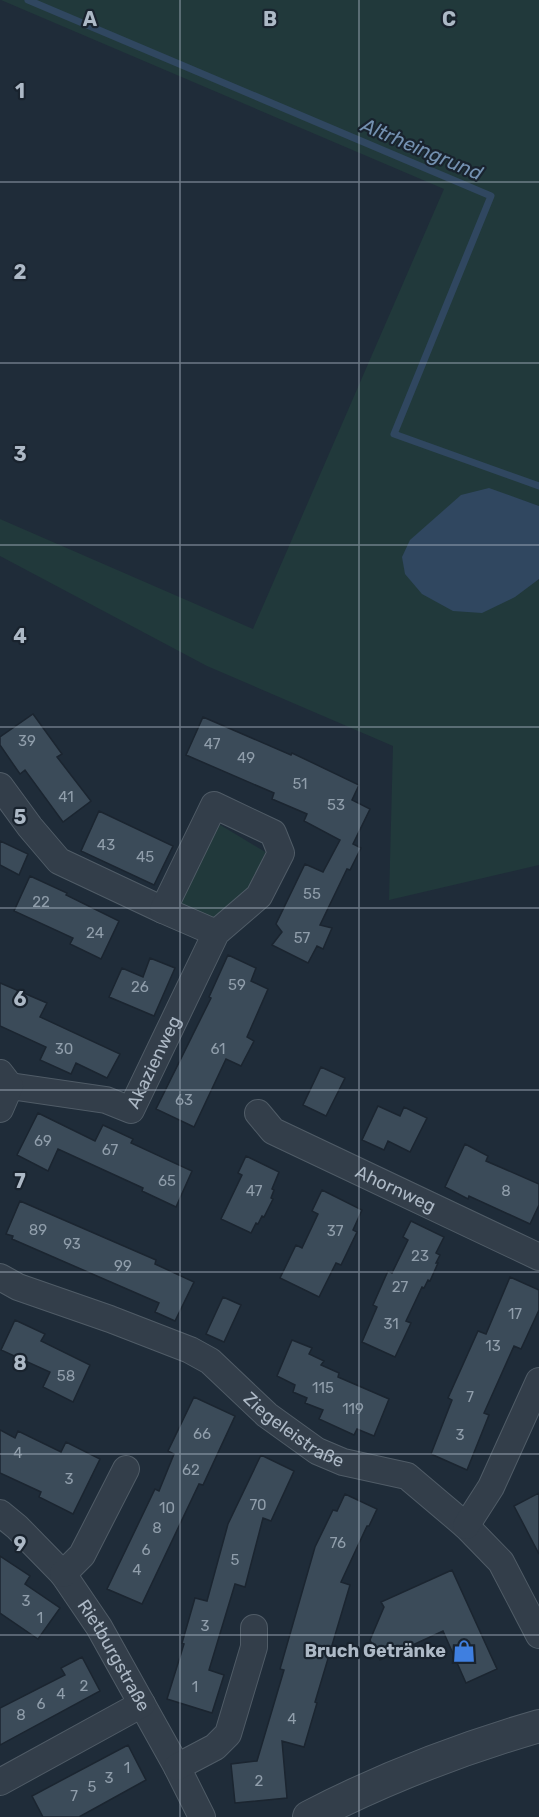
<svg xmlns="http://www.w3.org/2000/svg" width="539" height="1817" font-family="Rubik,sans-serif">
	<rect width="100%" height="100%" fill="#1f2c39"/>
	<!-- green -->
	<path fill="#21393b" d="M1,0H539V506L489,489L538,581L539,579V865L389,900L393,746L207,666L0,556V519L253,629L444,189Z
		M217,823L267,853L243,904L213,931L169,908Z"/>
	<!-- water -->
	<path fill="#304760" d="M489,488L539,506V579L515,597L482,613L453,611L422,594L405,574L402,557L410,540L461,495Z"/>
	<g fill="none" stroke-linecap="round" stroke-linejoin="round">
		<!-- stream -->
		<path stroke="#304760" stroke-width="7" d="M28,0L491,196L394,434L539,486"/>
	</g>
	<!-- building -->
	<path fill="#3b4b59" stroke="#1b2530" stroke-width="1.5" d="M33,714L62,754L57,757L91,801L63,822L25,770L20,774L0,745V737Z
		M203,717L291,755L292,753L359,785L352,800L370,809L353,844L361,848L350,870L347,869L320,925L332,928L323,949L317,946L308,963L272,945L282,932L276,924L305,864L323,872L340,840L304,821L307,814L272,799L274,793L186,755Z
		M99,811L173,846L154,885L81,851Z
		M0,841L28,854L19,875L0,865Z
		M30,876L67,893L66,895L119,921L101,959L70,944L73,938L14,911Z
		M228,955L256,968L251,981L268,989L247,1037L254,1041L241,1066L226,1059L194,1127L156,1109L211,998L209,997Z
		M150,958L175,968L154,1016L109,997L122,968L143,977Z
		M0,983L47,1003L40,1017L120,1054L107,1078L76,1063L71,1074L40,1060L46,1047L0,1026Z
		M321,1067L345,1078L326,1116L303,1105Z
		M378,1106L400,1116L404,1107L427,1118L410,1152L388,1141L384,1150L362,1140Z
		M38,1113L95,1141L103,1125L133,1139L131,1143L192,1171L176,1207L142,1191L143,1188L58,1149L48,1171L17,1155Z
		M465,1144L488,1156L486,1161L539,1184V1205L530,1224L469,1196L468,1199L445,1187Z
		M246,1156L279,1172L272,1189L274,1190L271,1198L273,1199L264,1217L262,1216L258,1224L256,1223L251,1233L221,1219L242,1175L238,1173Z
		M322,1190L362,1210L353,1230L357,1232L341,1265L336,1263L319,1297L280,1278L296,1245L302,1248L311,1229L318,1214L312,1211Z
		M20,1201L156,1260L155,1264L194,1282L175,1321L155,1312L159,1303L12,1239L13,1236L6,1234Z
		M411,1221L444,1237L436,1253L440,1255L436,1263H438L430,1281L428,1280L424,1288L422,1287L406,1321L411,1323L395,1357L362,1342L377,1307L373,1305L388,1271L392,1273L408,1240L403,1237Z
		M510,1277L539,1290V1310L521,1349L514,1346L484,1413L489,1415L467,1470L431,1454L452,1400L448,1398L478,1331L486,1334Z
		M223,1297L241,1305L224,1342L206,1334Z
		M15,1320L45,1334L41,1341L90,1365L73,1402L43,1387L50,1372L1,1350Z
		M292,1340L312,1348L309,1354L324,1361L321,1365L339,1373L338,1377L389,1399L374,1436L357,1429L354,1435L319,1419L323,1410L305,1403L307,1398L293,1392L295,1385L277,1376Z
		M194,1397L235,1416L203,1485L199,1484L142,1604L107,1589L155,1489L159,1491L174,1454L168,1451Z
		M0,1430L15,1438L18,1431L61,1452L66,1442L100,1459L73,1514L39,1497L41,1492L0,1473Z
		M261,1455L294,1471L271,1521L263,1518L245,1587L235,1584L209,1670L224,1675L212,1713L167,1699L184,1644L182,1643L195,1598L207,1601L228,1524Z
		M539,1493V1554L514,1506Z
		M345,1494L377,1509L369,1526H367L341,1582L350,1585L315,1702L317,1703L304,1747L282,1741L287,1798L235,1803L231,1764L257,1761L284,1670L280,1669L315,1547L333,1510L337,1511Z
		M0,1556L30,1576L25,1584L60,1608L38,1639L0,1613Z
		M452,1570L497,1669L466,1683L443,1631L380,1660L370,1640L384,1607L381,1602Z
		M82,1657L100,1691L0,1745V1708L65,1675L61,1668Z
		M128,1745L146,1780L79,1817H43L32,1796Z"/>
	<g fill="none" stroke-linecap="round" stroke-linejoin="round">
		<!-- minor casing -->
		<g stroke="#505c67" stroke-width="28">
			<g id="minor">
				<path d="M0,786L30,827L59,861L163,910"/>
				<path id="s1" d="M10,1086L106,1100L131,1110L216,933L259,896L281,853L273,833L214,805L163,910L216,933"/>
				<path d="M0,1109L10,1086L0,1073"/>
				<path id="s2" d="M258,1113L273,1131L539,1257"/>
				<path id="s3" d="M0,1277L18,1287L110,1319L190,1350L210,1361L267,1415L317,1451L343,1462L407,1476L466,1526L501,1562L539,1635"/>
				<path id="s4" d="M0,1513L17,1527L63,1574L99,1627L177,1767L202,1817"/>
				<path d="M466,1526L491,1487L539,1381"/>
				<path d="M63,1574L82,1555L126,1469"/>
				<path d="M177,1767L215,1747L228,1734L254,1647V1628"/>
				<path d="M0,1782L142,1704"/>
			</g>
		</g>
		<!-- tertiary casing -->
		<g stroke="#505c67" stroke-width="34">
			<path id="tertiary" d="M309,1817C382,1779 460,1749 539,1726"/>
		</g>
		<!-- minor -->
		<use href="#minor" stroke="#333e4a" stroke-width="26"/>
		<!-- tertiary -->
		<use href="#tertiary" stroke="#333e4a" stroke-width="32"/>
	</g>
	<!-- grid -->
	<path fill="none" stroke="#adb9c6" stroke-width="1.5" stroke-opacity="0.55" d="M180,0V1817M359,0V1817M0,182H539M0,363H539M0,545H539M0,727H539M0,908H539M0,1090H539M0,1272H539M0,1454H539M0,1635H539"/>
	<!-- icons -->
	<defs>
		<g id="shop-bare" transform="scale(1.8)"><path d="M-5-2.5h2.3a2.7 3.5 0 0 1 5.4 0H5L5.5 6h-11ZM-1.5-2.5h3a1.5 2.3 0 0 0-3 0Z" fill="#3f7fe0" stroke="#19232e" stroke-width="2.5" paint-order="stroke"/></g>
	</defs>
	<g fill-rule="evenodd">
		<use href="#shop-bare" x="464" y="1651"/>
	</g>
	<g text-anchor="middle" stroke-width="4.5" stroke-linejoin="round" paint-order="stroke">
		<!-- number labels -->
		<g font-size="15" fill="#909eab">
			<text x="27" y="746">39</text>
			<text x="212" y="749">47</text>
			<text x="246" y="763">49</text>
			<text x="300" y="789">51</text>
			<text x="66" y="802">41</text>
			<text x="336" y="810">53</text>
			<text x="106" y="850">43</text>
			<text x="145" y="862">45</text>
			<text x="312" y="899">55</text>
			<text x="41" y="907">22</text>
			<text x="95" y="938">24</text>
			<text x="302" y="943">57</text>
			<text x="237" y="990">59</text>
			<text x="140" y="992">26</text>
			<text x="64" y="1054">30</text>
			<text x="218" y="1054">61</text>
			<text x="184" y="1105">63</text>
			<text x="43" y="1146">69</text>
			<text x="110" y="1155">67</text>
			<text x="167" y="1186">65</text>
			<text x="254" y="1196">47</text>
			<text x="506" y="1196">8</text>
			<text x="38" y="1235">89</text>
			<text x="335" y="1236">37</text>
			<text x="72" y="1249">93</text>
			<text x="420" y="1261">23</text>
			<text x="123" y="1271">99</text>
			<text x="400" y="1292">27</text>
			<text x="515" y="1319">17</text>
			<text x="391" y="1329">31</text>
			<text x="493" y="1351">13</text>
			<text x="66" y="1381">58</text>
			<text x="323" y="1393">115</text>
			<text x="470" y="1402">7</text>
			<text x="353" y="1414">119</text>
			<text x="202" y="1439">66</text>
			<text x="460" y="1440">3</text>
			<text x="18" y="1458">4</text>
			<text x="191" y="1475">62</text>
			<text x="69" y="1484">3</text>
			<text x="258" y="1510">70</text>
			<text x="167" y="1513">10</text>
			<text x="157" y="1533">8</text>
			<text x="338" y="1548">76</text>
			<text x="146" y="1555">6</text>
			<text x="235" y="1565">5</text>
			<text x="137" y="1575">4</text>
			<text x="26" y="1606">3</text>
			<text x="40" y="1623">1</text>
			<text x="205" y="1631">3</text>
			<text x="84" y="1691">2</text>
			<text x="195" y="1692">1</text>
			<text x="61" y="1699">4</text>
			<text x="41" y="1709">6</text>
			<text x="21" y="1720">8</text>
			<text x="292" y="1724">4</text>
			<text x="127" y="1773">1</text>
			<text x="109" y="1783">3</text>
			<text x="259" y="1786">2</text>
			<text x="92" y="1792">5</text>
			<text x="74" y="1801">7</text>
		</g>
		<!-- street labels -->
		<g font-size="18" fill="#adb9c6" stroke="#19232e">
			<text dy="6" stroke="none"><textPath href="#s1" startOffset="177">Akazienweg</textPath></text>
			<text dy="6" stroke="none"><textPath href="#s2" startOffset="159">Ahornweg</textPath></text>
			<text dy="6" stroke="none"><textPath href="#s3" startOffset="336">Ziegeleistraße</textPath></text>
			<text dy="6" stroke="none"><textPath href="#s4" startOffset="184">Rietburgstraße</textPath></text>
		</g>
		<!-- poi labels -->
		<g font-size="18" font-weight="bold" fill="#adb9c6" stroke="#19232e" text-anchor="end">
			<text x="446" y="1657">Bruch Getränke</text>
		</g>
		<!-- water labels -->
		<g font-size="20" font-style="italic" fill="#7491b1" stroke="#19232e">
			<text transform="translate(422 149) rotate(23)" y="7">Altrheingrund</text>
		</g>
	</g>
	<g font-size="20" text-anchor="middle" font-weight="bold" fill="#adb9c6" stroke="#19232e" stroke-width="4.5" stroke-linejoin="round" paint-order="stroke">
		<text x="90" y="26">A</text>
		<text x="270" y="26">B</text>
		<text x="449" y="26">C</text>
		<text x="20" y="98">1</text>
		<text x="20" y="279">2</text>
		<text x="20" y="461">3</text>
		<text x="20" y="643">4</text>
		<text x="20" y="824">5</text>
		<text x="20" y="1006">6</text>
		<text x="20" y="1188">7</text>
		<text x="20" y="1370">8</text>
		<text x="20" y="1551">9</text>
	</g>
</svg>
